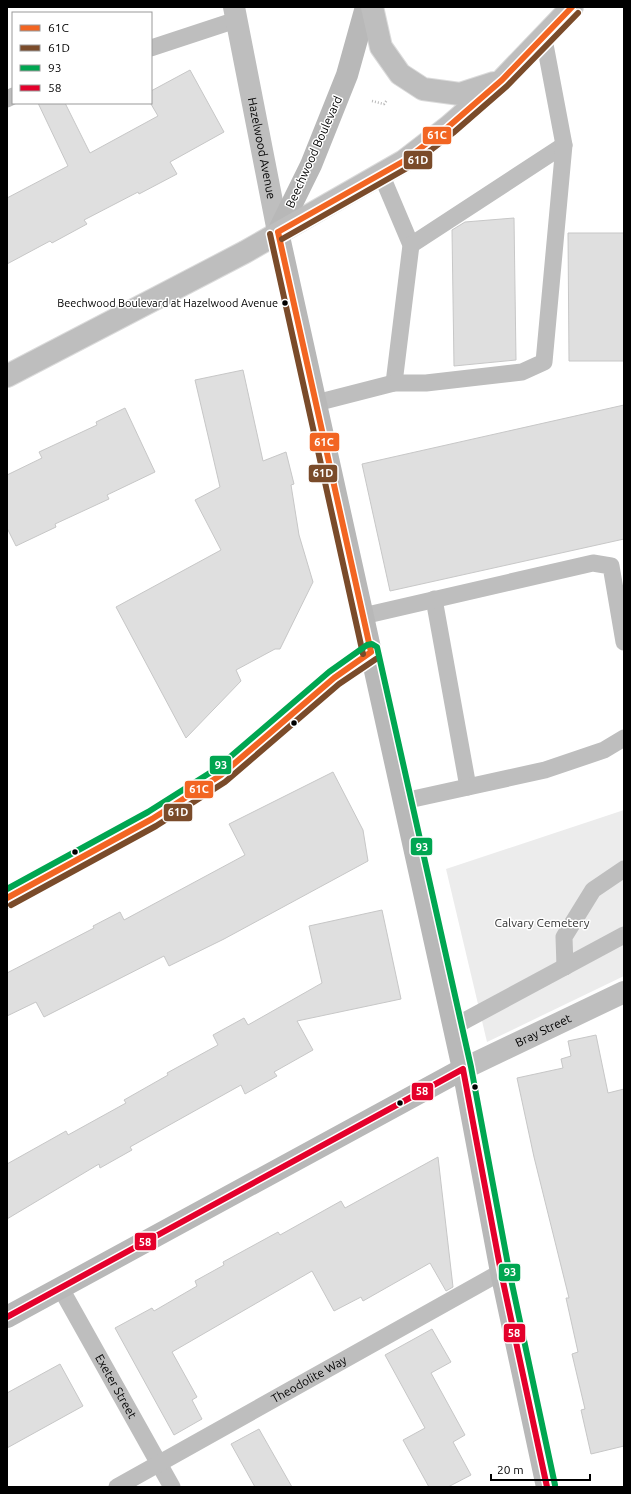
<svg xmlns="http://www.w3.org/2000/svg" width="631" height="1494" font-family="Ubuntu,sans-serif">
	<rect width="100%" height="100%" fill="#fff"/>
	<!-- green -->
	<path fill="#ececec" d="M624,810V976L487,1042L446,869Z"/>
	<!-- building -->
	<path fill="#dfdfdf" stroke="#c7c7c7" d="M190,70L224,132L170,162L177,174L139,194L138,192L84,220L87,224L52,243L50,241L7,264V198L68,166L38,103H65L90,153L158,116L151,104V91Z
		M514,218L516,360L454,366L452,230L465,222Z
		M568,233H624V361H569Z
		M243,370L263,461L286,452L294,484L291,485L299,535L313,582L280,649H275L236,670L241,681L186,738L116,607L221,550L195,500L220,487L195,380Z
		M624,405V539L390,591L362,464Z
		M125,408L155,472L107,495L109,499L55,524L56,527L16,546L7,528V475L42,458L39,452L97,425L96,422Z
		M333,772L363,830L368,861L224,939L169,966L164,956L44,1017L36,1002L7,1016V973L94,928L93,926L120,912L124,920L245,855L229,824Z
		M382,910L401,999L297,1021L313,1050L274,1072L277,1076L245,1094L241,1085L130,1147L132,1150L100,1168L99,1164L7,1219V1164L66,1131L68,1135L126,1103L124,1100L168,1075L167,1073L218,1045L213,1035L244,1018L248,1025L322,983L309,926Z
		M596,1035L608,1093L624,1089V1446L591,1454L581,1410L585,1409L572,1354L578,1352L566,1298H569L534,1157L517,1078L563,1068L561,1059L571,1056L568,1041Z
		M438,1157L453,1287L446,1291L430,1263L363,1301L361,1297L334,1311L312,1271L172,1352L197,1397L192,1400L202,1419L174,1435L115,1328L152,1308L154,1311L197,1286L195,1281L224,1265L223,1262L278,1232L280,1235L341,1201L345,1208Z
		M432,1329L451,1362L431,1373L465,1435L453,1442L471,1475L448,1487H429L403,1440L425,1428L385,1355Z
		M60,1364L83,1406L7,1448V1393Z
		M259,1429L292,1487H255L231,1444Z"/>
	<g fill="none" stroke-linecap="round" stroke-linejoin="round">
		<!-- primary casing -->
		<g stroke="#dbdbdb" stroke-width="24">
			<path id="primary" d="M372,7L381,47L400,74L423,89L460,94L494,83
				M7,376L245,252L404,161L448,127L502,80L572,7"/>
		</g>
		<!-- path -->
		<path stroke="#b9b9b9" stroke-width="2.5" stroke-dasharray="1 2" stroke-linecap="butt" d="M372,101L384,104L387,100"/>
		<!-- lane -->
		<g stroke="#bebebe" stroke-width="17">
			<path d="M151,48L236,20"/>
			<path d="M7,99L13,96"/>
			<path d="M381,174L411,245L394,383"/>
			<path d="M411,245L564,145"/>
			<path d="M316,403L394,383H426L522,372L544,362L564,145L544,39"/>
			<path d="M434,599L468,787"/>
			<path d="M363,616L593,563L611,566L624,642"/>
			<path d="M404,801L545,770L604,750L624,738"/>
			<path d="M565,967L564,937L593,890L624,869"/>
			<path d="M453,1027L624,935"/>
			<path id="s1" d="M60,1287L172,1487"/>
			<path id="s2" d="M117,1487L501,1272"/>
		</g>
		<!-- street -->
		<g stroke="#bebebe" stroke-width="22">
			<path id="s3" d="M234,7L278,232"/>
			<path id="s4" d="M463,1069L624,992"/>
		</g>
		<!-- secondary -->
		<path stroke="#b8b8b8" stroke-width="22" d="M366,7L347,75L311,165L278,232L463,1069L501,1272L547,1487
			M7,898L152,819L221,775L334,678L371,652
			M7,1317L463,1069"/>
		<!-- primary -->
		<use href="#primary" stroke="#bebebe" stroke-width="22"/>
		<!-- bus-1 casing -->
		<g stroke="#fff" stroke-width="9">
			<path id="bus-1" d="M278,232L371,652
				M278,232L404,161L448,127L502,80L572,7
				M7,898L152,819L221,775L334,678L371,652"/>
		</g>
		<!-- bus-2 casing -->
		<g stroke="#fff" stroke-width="9">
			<path id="bus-2" d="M270,234L363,654
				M282,239L409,167L453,133L507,86L578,13
				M11,905L156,826L225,782L339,684L376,659"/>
		</g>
		<!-- bus-3 casing -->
		<g stroke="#fff" stroke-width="9">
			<path id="bus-3" d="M7,889L148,812L216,769L329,672L367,645L372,644L377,647L471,1067L509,1270L555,1485"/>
		</g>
		<!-- bus-4 casing -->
		<g stroke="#fff" stroke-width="9">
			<path id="bus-4" d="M7,1317L463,1069L501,1272L547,1487"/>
		</g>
		<!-- bus-1 -->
		<use href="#bus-1" stroke="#f26522" stroke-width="6"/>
		<!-- bus-2 -->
		<use href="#bus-2" stroke="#7a4b2a" stroke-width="6"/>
		<!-- bus-3 -->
		<use href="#bus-3" stroke="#00a651" stroke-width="6"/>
		<!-- bus-4 -->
		<use href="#bus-4" stroke="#e4002b" stroke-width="6"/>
	</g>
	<!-- markers -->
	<g fill="#000" stroke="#fff" stroke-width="1.5">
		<circle cx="285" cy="303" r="3.5"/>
		<circle cx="294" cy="723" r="3.5"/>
		<circle cx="75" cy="852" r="3.5"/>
		<circle cx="475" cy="1087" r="3.5"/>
		<circle cx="400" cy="1103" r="3.5"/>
	</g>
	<g text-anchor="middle" stroke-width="3" stroke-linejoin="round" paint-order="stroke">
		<!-- bus labels -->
		<g font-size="11" fill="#000" stroke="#fff" text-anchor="end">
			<text x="278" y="307">Beechwood Boulevard at Hazelwood Avenue</text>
		</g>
		<!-- street labels -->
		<g font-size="12" fill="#000" stroke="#fff">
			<text dy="4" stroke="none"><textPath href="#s3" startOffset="144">Hazelwood Avenue</textPath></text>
			<text transform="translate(314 152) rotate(-66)" y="4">Beechwood Boulevard</text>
			<text dy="4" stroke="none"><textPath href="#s4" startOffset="89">Bray Street</textPath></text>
			<text dy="4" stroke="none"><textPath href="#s2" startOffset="220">Theodolite Way</textPath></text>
			<text dy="4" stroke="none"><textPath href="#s1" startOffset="114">Exeter Street</textPath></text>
		</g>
		<!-- park labels -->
		<g font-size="12" fill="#333" stroke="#fff">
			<text x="542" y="927">Calvary Cemetery</text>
		</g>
	</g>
	<g stroke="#fff" stroke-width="1.5">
		<rect x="422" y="126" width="30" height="19" rx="4" fill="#f26522"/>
		<rect x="403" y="150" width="30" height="20" rx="4" fill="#7a4b2a"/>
		<rect x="309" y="432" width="31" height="20" rx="4" fill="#f26522"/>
		<rect x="308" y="464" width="30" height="19" rx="4" fill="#7a4b2a"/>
		<rect x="209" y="755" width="23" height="20" rx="4" fill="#00a651"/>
		<rect x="184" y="780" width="30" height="19" rx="4" fill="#f26522"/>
		<rect x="163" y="803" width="30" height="19" rx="4" fill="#7a4b2a"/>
		<rect x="410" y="837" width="23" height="19" rx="4" fill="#00a651"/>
		<rect x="411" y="1082" width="23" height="19" rx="4" fill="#e4002b"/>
		<rect x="134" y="1232" width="23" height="19" rx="4" fill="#e4002b"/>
		<rect x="498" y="1263" width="23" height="19" rx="4" fill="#00a651"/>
		<rect x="503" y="1323" width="23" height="20" rx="4" fill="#e4002b"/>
	</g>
	<g font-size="11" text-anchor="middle" font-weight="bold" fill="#fff">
		<text x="437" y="139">61C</text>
		<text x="418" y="164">61D</text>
		<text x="324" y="446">61C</text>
		<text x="323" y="477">61D</text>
		<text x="221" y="769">93</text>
		<text x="199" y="793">61C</text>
		<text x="178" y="816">61D</text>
		<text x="422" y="851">93</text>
		<text x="422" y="1095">58</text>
		<text x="145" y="1246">58</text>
		<text x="510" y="1276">93</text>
		<text x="514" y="1337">58</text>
	</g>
	<!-- border -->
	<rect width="631" height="1494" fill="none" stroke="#000000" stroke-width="16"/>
	<!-- legend -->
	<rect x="12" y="12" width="140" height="92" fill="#ffffff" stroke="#999999"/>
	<rect x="20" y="25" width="20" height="6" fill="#f26522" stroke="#999999"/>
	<text x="48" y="32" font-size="12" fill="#000000">61C</text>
	<rect x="20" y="45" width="20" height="6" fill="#7a4b2a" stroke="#999999"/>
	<text x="48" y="52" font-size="12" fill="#000000">61D</text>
	<rect x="20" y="65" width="20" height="6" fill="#00a651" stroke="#999999"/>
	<text x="48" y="72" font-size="12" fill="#000000">93</text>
	<rect x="20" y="85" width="20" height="6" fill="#e4002b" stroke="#999999"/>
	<text x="48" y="92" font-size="12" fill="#000000">58</text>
	<!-- scale -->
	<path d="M491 1474v6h99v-6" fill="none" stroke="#000000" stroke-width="2"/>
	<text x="497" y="1474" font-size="12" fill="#000000" stroke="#ffffff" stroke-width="3" paint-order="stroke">20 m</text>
</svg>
